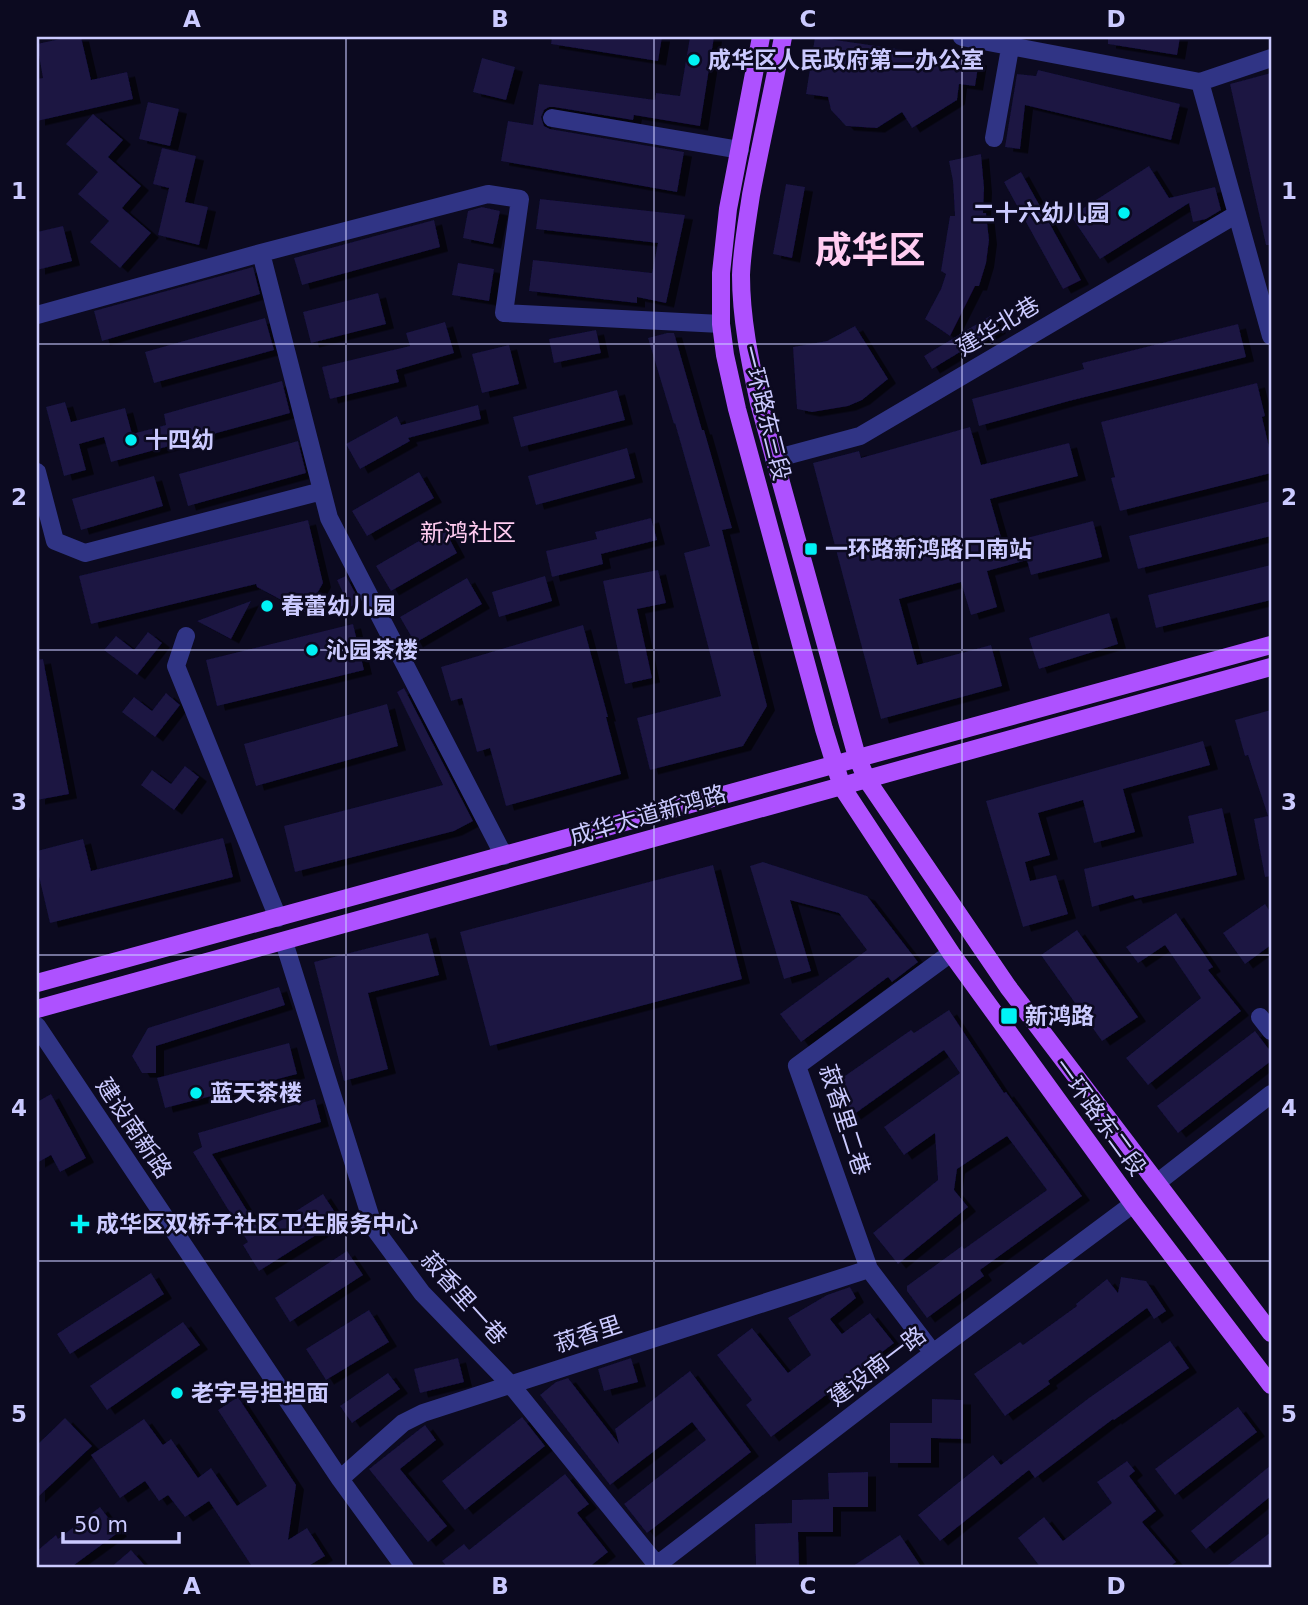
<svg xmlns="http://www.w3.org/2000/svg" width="1308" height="1605" font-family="'DejaVu Sans','Noto Sans SC',sans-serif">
	<defs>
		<filter id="shadow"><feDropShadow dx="8" dy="4.5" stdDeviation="0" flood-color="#0009"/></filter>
	</defs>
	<rect width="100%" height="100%" fill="#0c0a20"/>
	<!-- building -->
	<path fill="#1a1443" filter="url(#shadow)" d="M69,37H81L91,80L127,72L133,99L37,121V79L43,78L37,44Z
		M552,37H662L658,61L551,44Z
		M690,37H714L700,126L634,115L633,120L554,107H549L544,110L541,117L544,126L550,129L684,152L677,192L501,161L508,121L533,125L539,84L655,100L656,93L680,96Z
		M815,37L979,61L975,86L959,84L957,100L912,128L902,112L877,128L846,126L831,110L828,97L806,94Z
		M1108,37H1180L1177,55L1108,44Z
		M482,58L515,67L506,100L473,92Z
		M1038,70L1180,104L1171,140L1025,105L1020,149L1005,147L1017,74L1036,76Z
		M1271,73V245H1266L1230,84Z
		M148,102L179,109L170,146L139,139Z
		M93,114L123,140L108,157L141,186L122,208L151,233L120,268L90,242L109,221L78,194L98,172L66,144Z
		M162,148L196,156L185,202L208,207L199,245L158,235L169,188L153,184Z
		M981,154L984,188L983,213H986L989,240L986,263L979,286H975L950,336L925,319L941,289L946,274L941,271L950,216H955L953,181L949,161Z
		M1149,166L1169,198L1215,187L1221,210L1206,219L1193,222L1189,203L1100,259L1071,216Z
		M1021,172L1081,280L1063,289L1004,182Z
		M786,184L805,187L792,258L773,254Z
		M540,199L685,215L666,303L637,297V303L529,291L533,260L652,273L658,243L536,229Z
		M482,207L500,211L493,244L463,238L468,211Z
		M434,220L440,247L302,285L294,258Z
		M63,226L72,261L37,270V232Z
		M458,263L494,269L489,301L452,295Z
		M253,267L260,294L102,341L94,311Z
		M378,293L386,324L311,343L303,312Z
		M990,316L998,329L932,369L924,356Z
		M265,318L274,350L154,383L145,352Z
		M445,322L454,353L396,370L399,382L330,399L322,367L410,346L406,333Z
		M1238,324L1246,357L1069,401L979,426L972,399L1084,369L1082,363Z
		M855,326L888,379L862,400L848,406L812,412L797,409L793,347L827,341Z
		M596,330L601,353L554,363L549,339Z
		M667,333H674L702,430H704L732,528L722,530L767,706L743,746L650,770L637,718L721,696L684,553L710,546L675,423L674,424L648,338Z
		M509,345L519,384L482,393L472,354Z
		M282,381L290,413L111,462L104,437L79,444L86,470L64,476L46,407L65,402L71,422L125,408L132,434L166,425L164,414Z
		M1257,383L1265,416L1262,417L1271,456V473L1120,511L1111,478L1115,477L1101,422Z
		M617,390L625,420L521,447L513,417Z
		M478,405L481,419L408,438L410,441L360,469L346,444L397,416L401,425Z
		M970,427L981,465L1069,443L1078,476L990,499L1003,544L1093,521L1102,557L1031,575L1027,560L987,571L997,607L971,615L961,582L899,599L917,665L991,645L1002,686L881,719L813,463L859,451L861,458Z
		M298,441L306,473L188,506L179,474Z
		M627,448L635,478L536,505L528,476Z
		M419,472L434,498L367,536L352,511Z
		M154,476L163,506L81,530L72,499Z
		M1271,501V536L1138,569L1129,536Z
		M651,518L657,540L601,554L603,564L552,577L546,551L597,539L595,532Z
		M308,520L323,583L306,613L257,587L256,584L91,624L79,576Z
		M443,527L457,553L391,591L376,566Z
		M1271,565V600L1156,628L1148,595Z
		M658,570L666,603L637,609L652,678L625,684L603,581Z
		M346,576L360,602L350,607L337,580Z
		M545,576L552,601L499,617L492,592Z
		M467,578L482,604L415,643L400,617Z
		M251,601L231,639L197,621Z
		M1109,613L1118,644L1039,669L1029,638Z
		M353,624L364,670L217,706L206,660Z
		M583,625L608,717H606L621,774L506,806L490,748L477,752L462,698L451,701L441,667Z
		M148,632L162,643L137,675L104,650L116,636L134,650Z
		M43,659L69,794L37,800V660Z
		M404,688L473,821L454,831L295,872L284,826L443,785L397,692Z
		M166,693L180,705L155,737L122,712L134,697L152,711Z
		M387,704L398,746L256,786L244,744Z
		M1271,710V876L1265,877L1254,819L1268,816L1248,755L1245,756L1235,720Z
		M1203,741L1210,765L1123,789L1135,832L1094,843L1083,800L1038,813L1050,855L1025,862L1030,881L1056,875L1068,914L1023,927L986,801Z
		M185,766L199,777L174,810L141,785L152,770L171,784Z
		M1222,808L1237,875L1135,899L1133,895L1092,907L1084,869L1194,843L1188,816Z
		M223,838L233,877L50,923L37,868V851L83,839L91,871Z
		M763,862L867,896L918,962L892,982L888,977L801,1042L780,1014L867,950L839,913L790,900L811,971L784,979L750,866Z
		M713,865L742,979L490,1046L460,932Z
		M1265,904L1271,913V945L1245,964L1223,933Z
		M1176,913L1213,967L1208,970L1241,1011L1148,1085L1126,1058L1201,998L1165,945L1138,963L1126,947Z
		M1077,930L1138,1017L1102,1041L1041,955Z
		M428,933L439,975L368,993L388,1069L344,1081L314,962Z
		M279,987L285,1005L156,1046V1073H142L132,1056L148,1028Z
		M949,1010L1004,1093L1006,1092L1082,1196L980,1270L984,1276L927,1318L907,1291V1286L962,1246L964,1249L1047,1190L1007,1136L957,1169L954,1190L968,1207L898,1264L873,1233L938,1180L935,1133L904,1155L884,1127L960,1073L944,1050L853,1115L832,1085L911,1030L914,1033Z
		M1255,1031L1271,1052V1061L1178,1133L1157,1106Z
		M289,1043L297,1074L165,1108L157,1078Z
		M51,1094L86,1158L60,1172L51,1155L37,1163V1102Z
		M315,1099L321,1122L212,1154L261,1233L323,1194L340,1220L259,1271L243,1245L248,1242L193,1152L202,1147L198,1133Z
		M347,1251L363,1275L290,1322L275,1298Z
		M151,1273L164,1294L70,1354L57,1334Z
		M1121,1277L1146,1281L1166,1311L1154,1319L1147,1308L1048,1381L1050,1384L1005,1416L974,1374L1020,1342L1023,1345L1077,1306L1076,1304L1107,1279L1118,1293Z
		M850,1287L856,1298L830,1319L842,1334L870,1313L894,1343L771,1437L746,1405L752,1400L717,1355L752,1328L788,1373L811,1355L788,1318L827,1295Z
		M369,1310L389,1342L326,1380L306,1349Z
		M183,1322L200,1345L107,1410L90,1386Z
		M1170,1341L1189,1368L1114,1420L1113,1419L1035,1478L1029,1470L940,1541L918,1515L993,1455L1001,1465L1089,1398Z
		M458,1358L464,1382L420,1393L414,1369Z
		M631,1358L638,1382L604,1391L598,1369Z
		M690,1371L751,1452L647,1533L624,1504L706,1440L692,1422L610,1485L540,1395L556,1382L568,1378L619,1444L615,1429Z
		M388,1373L400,1389L352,1423L340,1406Z
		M238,1397L296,1485L288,1540L307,1528L325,1556L305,1568H253L209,1501L185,1517L168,1495L159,1501L145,1481L120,1498L91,1455L144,1419L163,1445L171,1439L198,1478L211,1468L237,1506L267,1486L218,1410Z
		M932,1399L963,1400V1439L931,1438V1463H890V1423H932Z
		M1238,1407L1257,1432L1175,1495L1155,1469Z
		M522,1417L545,1446L465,1510L442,1481Z
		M65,1418L92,1446L37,1498V1445Z
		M425,1425L436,1440L400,1469L447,1526L428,1542L369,1469Z
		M1127,1461L1135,1471L1129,1476L1156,1511L1142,1522L1176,1562L1168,1568H1041L1018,1538L1044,1517L1063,1541L1112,1503L1097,1482Z
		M1271,1465V1496L1206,1549L1191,1531Z
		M868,1472V1507H833V1532H798L799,1566H756L755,1524L792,1523V1500L829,1499L828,1473Z
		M565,1474L589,1504L577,1513L608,1552L588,1568H448L442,1561L464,1544L469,1550Z
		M100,1507L119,1532L70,1568H37V1551L56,1535L58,1539Z
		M1271,1532V1564L1266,1568H1224Z
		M900,1535L922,1568H850Z
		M131,1550L147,1568H110Z"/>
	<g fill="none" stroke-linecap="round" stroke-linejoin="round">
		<!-- minor -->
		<path stroke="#303485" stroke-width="18" d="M962,37L1200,82L1271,58
			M1200,82L1271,336
			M552,118L740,150
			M994,138L1012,37
			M261,253L329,518L504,856
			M37,315L261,253L488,194L520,199L504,313L721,324
			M774,459L860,436L1237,214
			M37,472L55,541L85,553L322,491
			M186,636L176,666L278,918
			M284,942L374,1228L422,1293L511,1385L657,1565
			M1260,1017L1271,1031
			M37,1026L340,1479L405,1568
			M1158,1182L1271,1094
			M933,1353L869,1269L797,1066L951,953
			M340,1479L403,1423L423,1413L869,1269
			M653,1568L933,1353L1133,1204"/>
		<!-- major -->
		<path stroke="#ae51ff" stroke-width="18" d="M761,37L728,209L721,273V324L725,355L737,409L824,729L842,787L951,953L1133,1204L1271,1385
			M783,37C773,90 761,142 751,195C747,222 742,249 741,275C741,319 750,361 759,403L857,757L867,780L1008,987L1271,1333
			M37,983L1271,645
			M37,1009L1271,667"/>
	</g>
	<!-- grid -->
	<path fill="none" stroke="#cbcaff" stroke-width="2" stroke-opacity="0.55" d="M346,37V1568M654,37V1568M962,37V1568M37,344H1271M37,650H1271M37,955H1271M37,1261H1271"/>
	<!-- markers -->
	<g fill="#00f2f5" stroke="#0c0a20" stroke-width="2.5">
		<circle cx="694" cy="60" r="7"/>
		<circle cx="1124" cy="213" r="7"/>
		<circle cx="131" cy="440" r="7"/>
		<rect x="804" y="542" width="14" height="14" rx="3.5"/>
		<circle cx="267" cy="606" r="7"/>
		<circle cx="312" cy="650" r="7"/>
		<rect x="1000" y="1007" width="18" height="18" rx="3.5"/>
		<circle cx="196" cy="1093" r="7"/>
		<path d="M76.5 1213.5h7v7h7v7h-7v7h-7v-7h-7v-7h7z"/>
		<circle cx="177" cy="1393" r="7"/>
	</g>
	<g text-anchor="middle" stroke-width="5" stroke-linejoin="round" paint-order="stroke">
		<!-- poi labels -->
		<g font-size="23" font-weight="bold" fill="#cbcaff" stroke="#0c0a20" text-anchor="start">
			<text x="708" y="68">成华区人民政府第二办公室</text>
			<text x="1110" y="221" text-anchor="end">二十六幼儿园</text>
			<text x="145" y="448">十四幼</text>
			<text x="825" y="557">一环路新鸿路口南站</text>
			<text x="281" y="614">春蕾幼儿园</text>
			<text x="326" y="658">沁园茶楼</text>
			<text x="1025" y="1024">新鸿路</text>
			<text x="210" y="1101">蓝天茶楼</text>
			<text x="96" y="1232">成华区双桥子社区卫生服务中心</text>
			<text x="191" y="1401">老字号担担面</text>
		</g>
		<!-- street labels -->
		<g font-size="23" fill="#cbcaff" stroke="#0c0a20">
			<text transform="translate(998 326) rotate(-31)" y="8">建华北巷</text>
			<text transform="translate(766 413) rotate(76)" y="8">一环路东三段</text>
			<text transform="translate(648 815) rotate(-16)" y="8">成华大道新鸿路</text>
			<text transform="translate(1100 1117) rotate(54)" y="8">一环路东二段</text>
			<text transform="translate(845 1120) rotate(72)" y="8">菽香里二巷</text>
			<text transform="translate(134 1128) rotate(56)" y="8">建设南新路</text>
			<text transform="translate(464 1298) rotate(48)" y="8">菽香里一巷</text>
			<text transform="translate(588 1334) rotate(-18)" y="8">菽香里</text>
			<text transform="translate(877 1366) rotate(-37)" y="8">建设南一路</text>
		</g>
		<!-- neighbourhood labels -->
		<g font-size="24" fill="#ffccf1" stroke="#0c0a20">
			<text x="468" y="541">新鸿社区</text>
		</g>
		<!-- town labels -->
		<g font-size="37" font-weight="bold" fill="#ffccf1" stroke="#0c0a20">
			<text x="870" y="263">成华区</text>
		</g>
	</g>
	<!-- border -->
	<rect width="1308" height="1605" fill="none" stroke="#0c0a20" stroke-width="77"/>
	<!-- scale -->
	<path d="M63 1532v10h116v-10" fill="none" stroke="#cbcaff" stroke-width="3.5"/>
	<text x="74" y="1532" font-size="21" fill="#cbcaff" stroke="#0c0a20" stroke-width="5" paint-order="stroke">50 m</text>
	<rect x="38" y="38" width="1232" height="1528" fill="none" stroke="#cbcaff" stroke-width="2.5"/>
	<g font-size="23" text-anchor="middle" font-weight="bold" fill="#cbcaff">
		<text x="192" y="27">A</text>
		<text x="500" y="27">B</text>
		<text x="808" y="27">C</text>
		<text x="1116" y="27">D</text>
		<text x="19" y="199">1</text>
		<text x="1289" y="199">1</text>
		<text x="19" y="505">2</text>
		<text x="1289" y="505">2</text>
		<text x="19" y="810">3</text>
		<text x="1289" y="810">3</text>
		<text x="19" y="1116">4</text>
		<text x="1289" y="1116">4</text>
		<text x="19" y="1422">5</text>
		<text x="1289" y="1422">5</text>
		<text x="192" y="1594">A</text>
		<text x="500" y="1594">B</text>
		<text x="808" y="1594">C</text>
		<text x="1116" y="1594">D</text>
	</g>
</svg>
